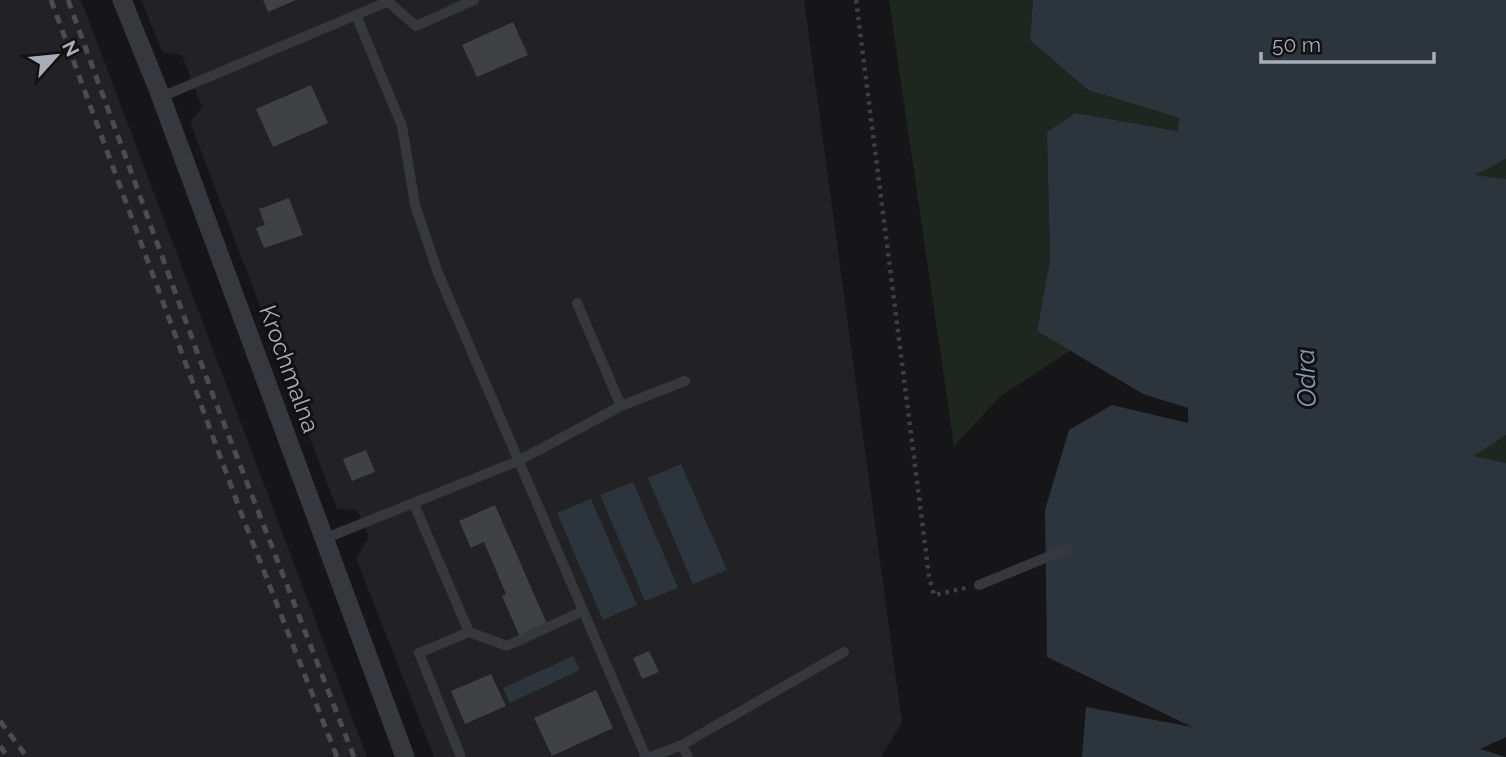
<svg xmlns="http://www.w3.org/2000/svg" width="1506" height="757" font-family="Raleway,sans-serif">
	<rect width="100%" height="100%" fill="#161618"/>
	<!-- built -->
	<path fill="#222225" d="M0,0H81L367,757H0Z
		M141,0H804L902,723L881,757H434L356,558L369,537L364,524L357,510L337,509L190,122L202,107L182,55L163,53Z"/>
	<!-- green -->
	<path fill="#1e261f" d="M889,0H1033L1030,40L1088,90L1178,118L1179,131L1075,113L1047,132L1050,260L1037,331L1070,351L1002,395L954,446Z
		M1506,159V179L1474,175Z
		M1506,435V463L1473,456Z"/>
	<!-- water -->
	<path fill="#2c353c" d="M1033,0H1506V159L1475,175L1506,179V435L1474,456L1506,463V737L1480,749L1506,757H1082L1086,707L1192,727L1047,657L1045,510L1069,430L1112,405L1188,423V408L1143,394L1037,331L1050,260L1047,132L1075,113L1178,131L1179,118L1088,90L1030,40Z
		M681,464L727,570L693,584L648,478Z
		M633,482L678,588L645,601L600,495Z
		M591,499L637,605L603,620L557,513Z
		M573,656L580,670L510,703L503,688Z"/>
	<!-- building -->
	<path fill="#404145" d="M263,0H296L268,12Z
		M513,22L528,55L477,77L462,45Z
		M311,85L328,123L273,147L256,109Z
		M289,198L303,235L264,248L256,228L265,225L259,209Z
		M366,450L375,472L352,481L343,459Z
		M495,505L547,624L520,637L502,596L506,594L484,542L471,548L459,521Z
		M649,651L659,672L642,679L633,658Z
		M491,674L506,706L465,724L451,691Z
		M596,690L613,728L552,756L534,718Z"/>
	<g fill="none" stroke-linecap="round" stroke-linejoin="round">
		<!-- path -->
		<path stroke="#3d3f44" stroke-width="4.5" stroke-dasharray="3.5 5" stroke-linecap="butt" d="M856,0L929,576L934,595L966,588"/>
		<!-- service -->
		<path stroke="#37383d" stroke-width="10" d="M386,0L416,26L474,0
			M356,15L402,126L415,205L438,273L646,757
			M161,97L387,2
			M577,303L621,406
			M414,504L469,632L419,653L461,757
			M326,538L518,461L621,406L685,381
			M979,585L1067,549
			M469,632L507,646L583,611
			M682,745L844,652
			M651,757L682,745L688,757"/>
		<!-- minor -->
		<path stroke="#37383d" stroke-width="19" d="M122,0L158,89L405,757"/>
		<!-- rail -->
		<path stroke="#4a4c52" stroke-width="5" stroke-dasharray="9 7" stroke-linecap="butt" d="M51,0L243,518L337,757
			M68,0L214,398L354,757
			M0,721L27,757
			M0,746L8,757"/>
	</g>
	<g text-anchor="middle" stroke-width="6" stroke-linejoin="round" paint-order="stroke">
		<!-- street labels -->
		<g font-size="24" fill="#a8adb8" stroke="#111113">
			<text transform="translate(289 369) rotate(70)" y="8">Krochmalna</text>
		</g>
		<!-- water labels -->
		<g font-size="26" font-style="italic" fill="#7f9bb3" stroke="#111113">
			<text transform="translate(1306 378) rotate(-92)" y="9">Odra</text>
		</g>
	</g>
	<!-- north arrow -->
	<g transform="translate(56 56) rotate(63)" stroke="#111113" stroke-width="5" paint-order="stroke">
	<path d="M0-5L12 26L0 18L-12 26Z" fill="#a8adb8"/>
	<text y="-10" font-size="19" font-weight="bold" text-anchor="middle" fill="#a8adb8">N</text>
	</g>
	<!-- scale -->
	<path d="M1261 52v10h173v-10" fill="none" stroke="#a8adb8" stroke-width="3.5"/>
	<text x="1272" y="52" font-size="21" fill="#a8adb8" stroke="#111113" stroke-width="5" paint-order="stroke">50 m</text>
</svg>
